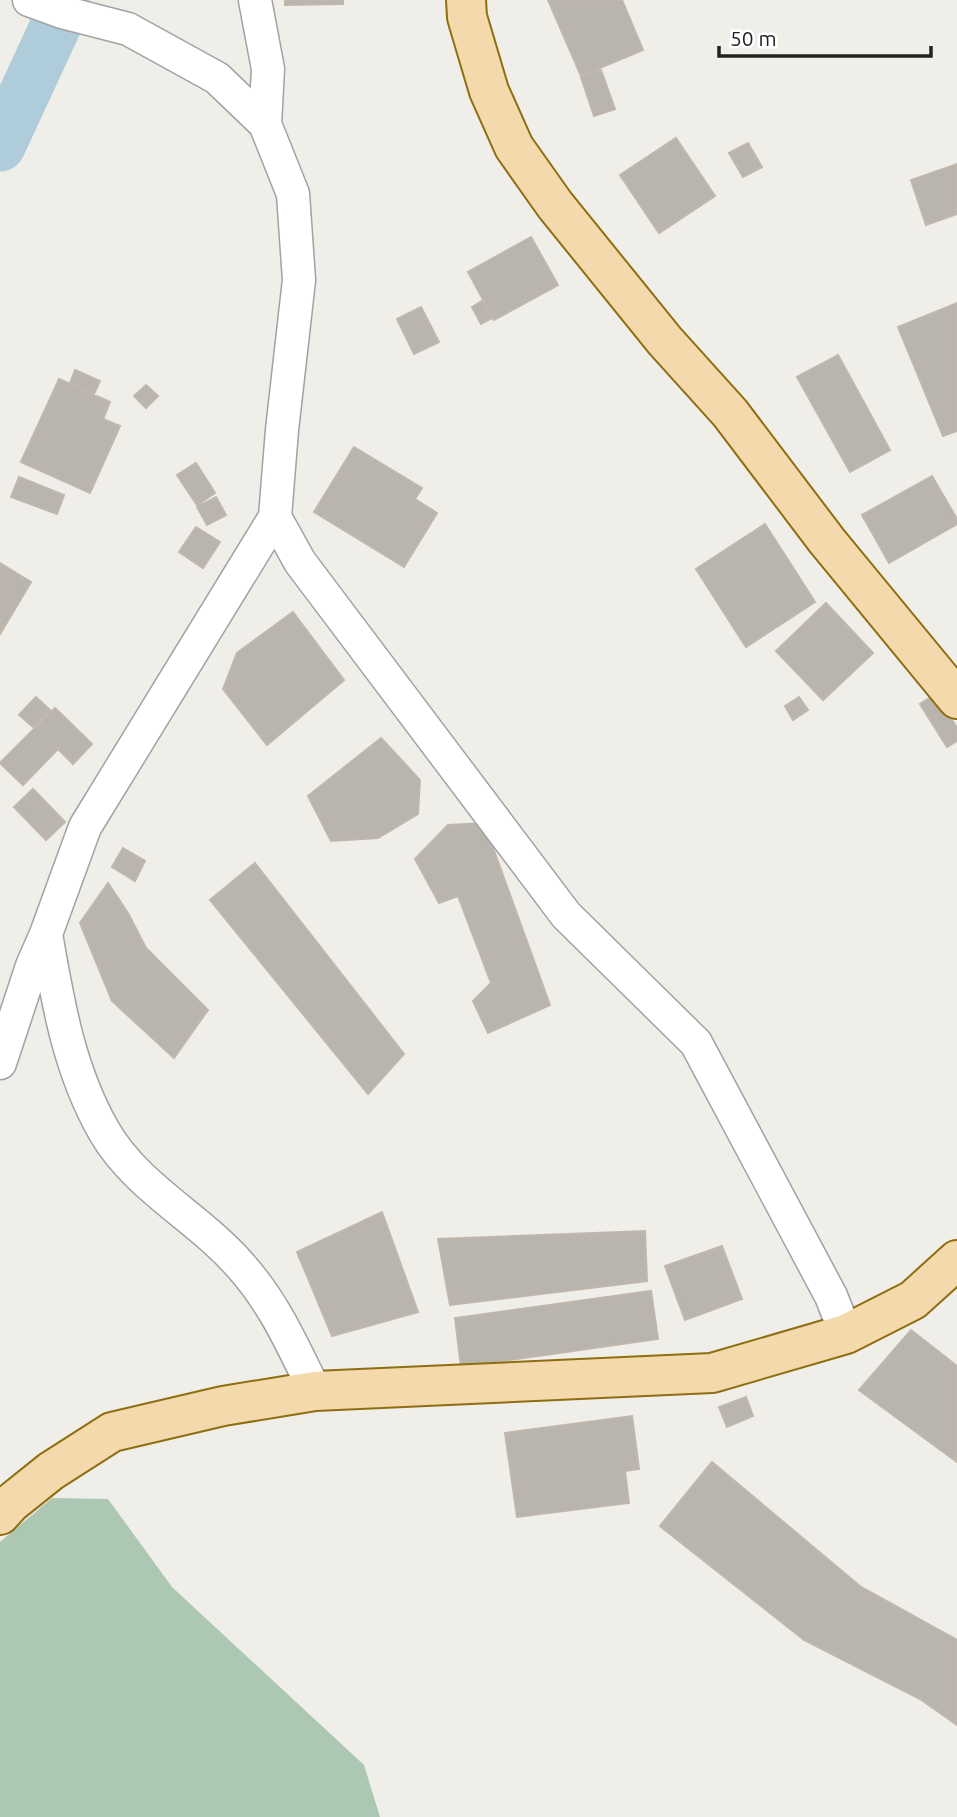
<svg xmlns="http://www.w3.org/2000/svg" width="957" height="1817" font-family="Ubuntu,sans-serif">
	<rect width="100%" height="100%" fill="#f0eee8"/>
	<!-- cemetery -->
	<path fill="#acc7b2" d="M52,1498L108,1499L172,1587L364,1765L380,1817H0V1542Z"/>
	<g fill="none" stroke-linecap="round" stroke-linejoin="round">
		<!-- river -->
		<path stroke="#aeccd9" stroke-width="51" d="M0,146L62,12L64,0"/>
	</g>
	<!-- building -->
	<path fill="#b9b4ae" stroke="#c0b7ac" stroke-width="2" d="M285,0H343V4L285,5Z
		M548,0H622L643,50L581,76Z
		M601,70L615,109L594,116L581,77Z
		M676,138L715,196L659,233L620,175Z
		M748,143L762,167L743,177L729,153Z
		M957,164V214L926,225L911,180Z
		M531,237L558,285L494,320L468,272Z
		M482,301L492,318L481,324L472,307Z
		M957,303V431L943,436L898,327Z
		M421,307L439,342L414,354L397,319Z
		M838,355L890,450L850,472L797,377Z
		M75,370L100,381L94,394L70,383Z
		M59,379L110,402L103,419L120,426L90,493L21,462Z
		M146,385L158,396L146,408L134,396Z
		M354,447L422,488L415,499L437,513L404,567L314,512Z
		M196,463L215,493L197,505L177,475Z
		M932,476L957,519V524L889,563L862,515Z
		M19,477L64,495L57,514L11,497Z
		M216,497L226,515L207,525L197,507Z
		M765,524L815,602L746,647L696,569Z
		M196,527L220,542L203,568L179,552Z
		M0,563L31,582L0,634Z
		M826,603L873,653L823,700L776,651Z
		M293,612L344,680L267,745L223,689L237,653Z
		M936,694L957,728V741L947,747L920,704Z
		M36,697L50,710L33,727L19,715Z
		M799,697L808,710L793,720L785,706Z
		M55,708L92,744L73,764L58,749L23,785L0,763Z
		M381,738L420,780L418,814L378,838L331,841L308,796Z
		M33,789L65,822L46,840L14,807Z
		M484,823L550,1005L488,1033L473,1001L491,983L458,896L439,903L415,859L448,825Z
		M123,848L145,861L135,881L112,867Z
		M255,863L404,1054L368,1094L210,900Z
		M108,883L128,913L146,948L208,1010L174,1058L112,1001L80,923Z
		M382,1212L418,1312L332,1336L297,1252Z
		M645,1231L647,1281L450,1305L438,1239Z
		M722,1246L742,1299L685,1320L665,1266Z
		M651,1291L658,1339L461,1367L455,1318Z
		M911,1330L957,1366V1462L859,1390Z
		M746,1397L753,1416L727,1427L719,1407Z
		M632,1416L639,1469L625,1471L629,1503L517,1517L505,1433Z
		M712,1462L861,1587L957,1640V1725L920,1699L804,1640L660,1526Z"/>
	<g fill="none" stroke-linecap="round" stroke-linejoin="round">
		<!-- minor casing -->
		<g stroke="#a2a2a2" stroke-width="35">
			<path id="minor" d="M29,0L62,12L128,29L217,78L265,124L293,194L299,280L282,430L275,517L85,827L46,934
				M255,0L268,69L265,124
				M275,517L300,562L566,915L696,1043L831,1296L846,1334
				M0,1063L32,966L46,934C58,1003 69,1070 104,1131C136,1187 198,1217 240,1265C275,1304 292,1345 315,1391"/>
		</g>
		<!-- major casing -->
		<g stroke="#8e6e10" stroke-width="42">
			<path id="major" d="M466,0L467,17L489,91L514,147L555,205L665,341L730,413L827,541L957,699
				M0,1515L11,1503L51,1471L112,1432L223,1406L315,1391L712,1373L846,1334L913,1300L957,1260"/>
		</g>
		<!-- minor -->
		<use href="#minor" stroke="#fff" stroke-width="32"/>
		<!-- major -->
		<use href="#major" stroke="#f3d9ab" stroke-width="38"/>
	</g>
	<!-- scale -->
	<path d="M719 46v10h212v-10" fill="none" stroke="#212121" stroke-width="3.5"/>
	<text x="730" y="46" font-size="21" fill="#212121" stroke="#ffffff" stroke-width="5" paint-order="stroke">50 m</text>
</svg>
